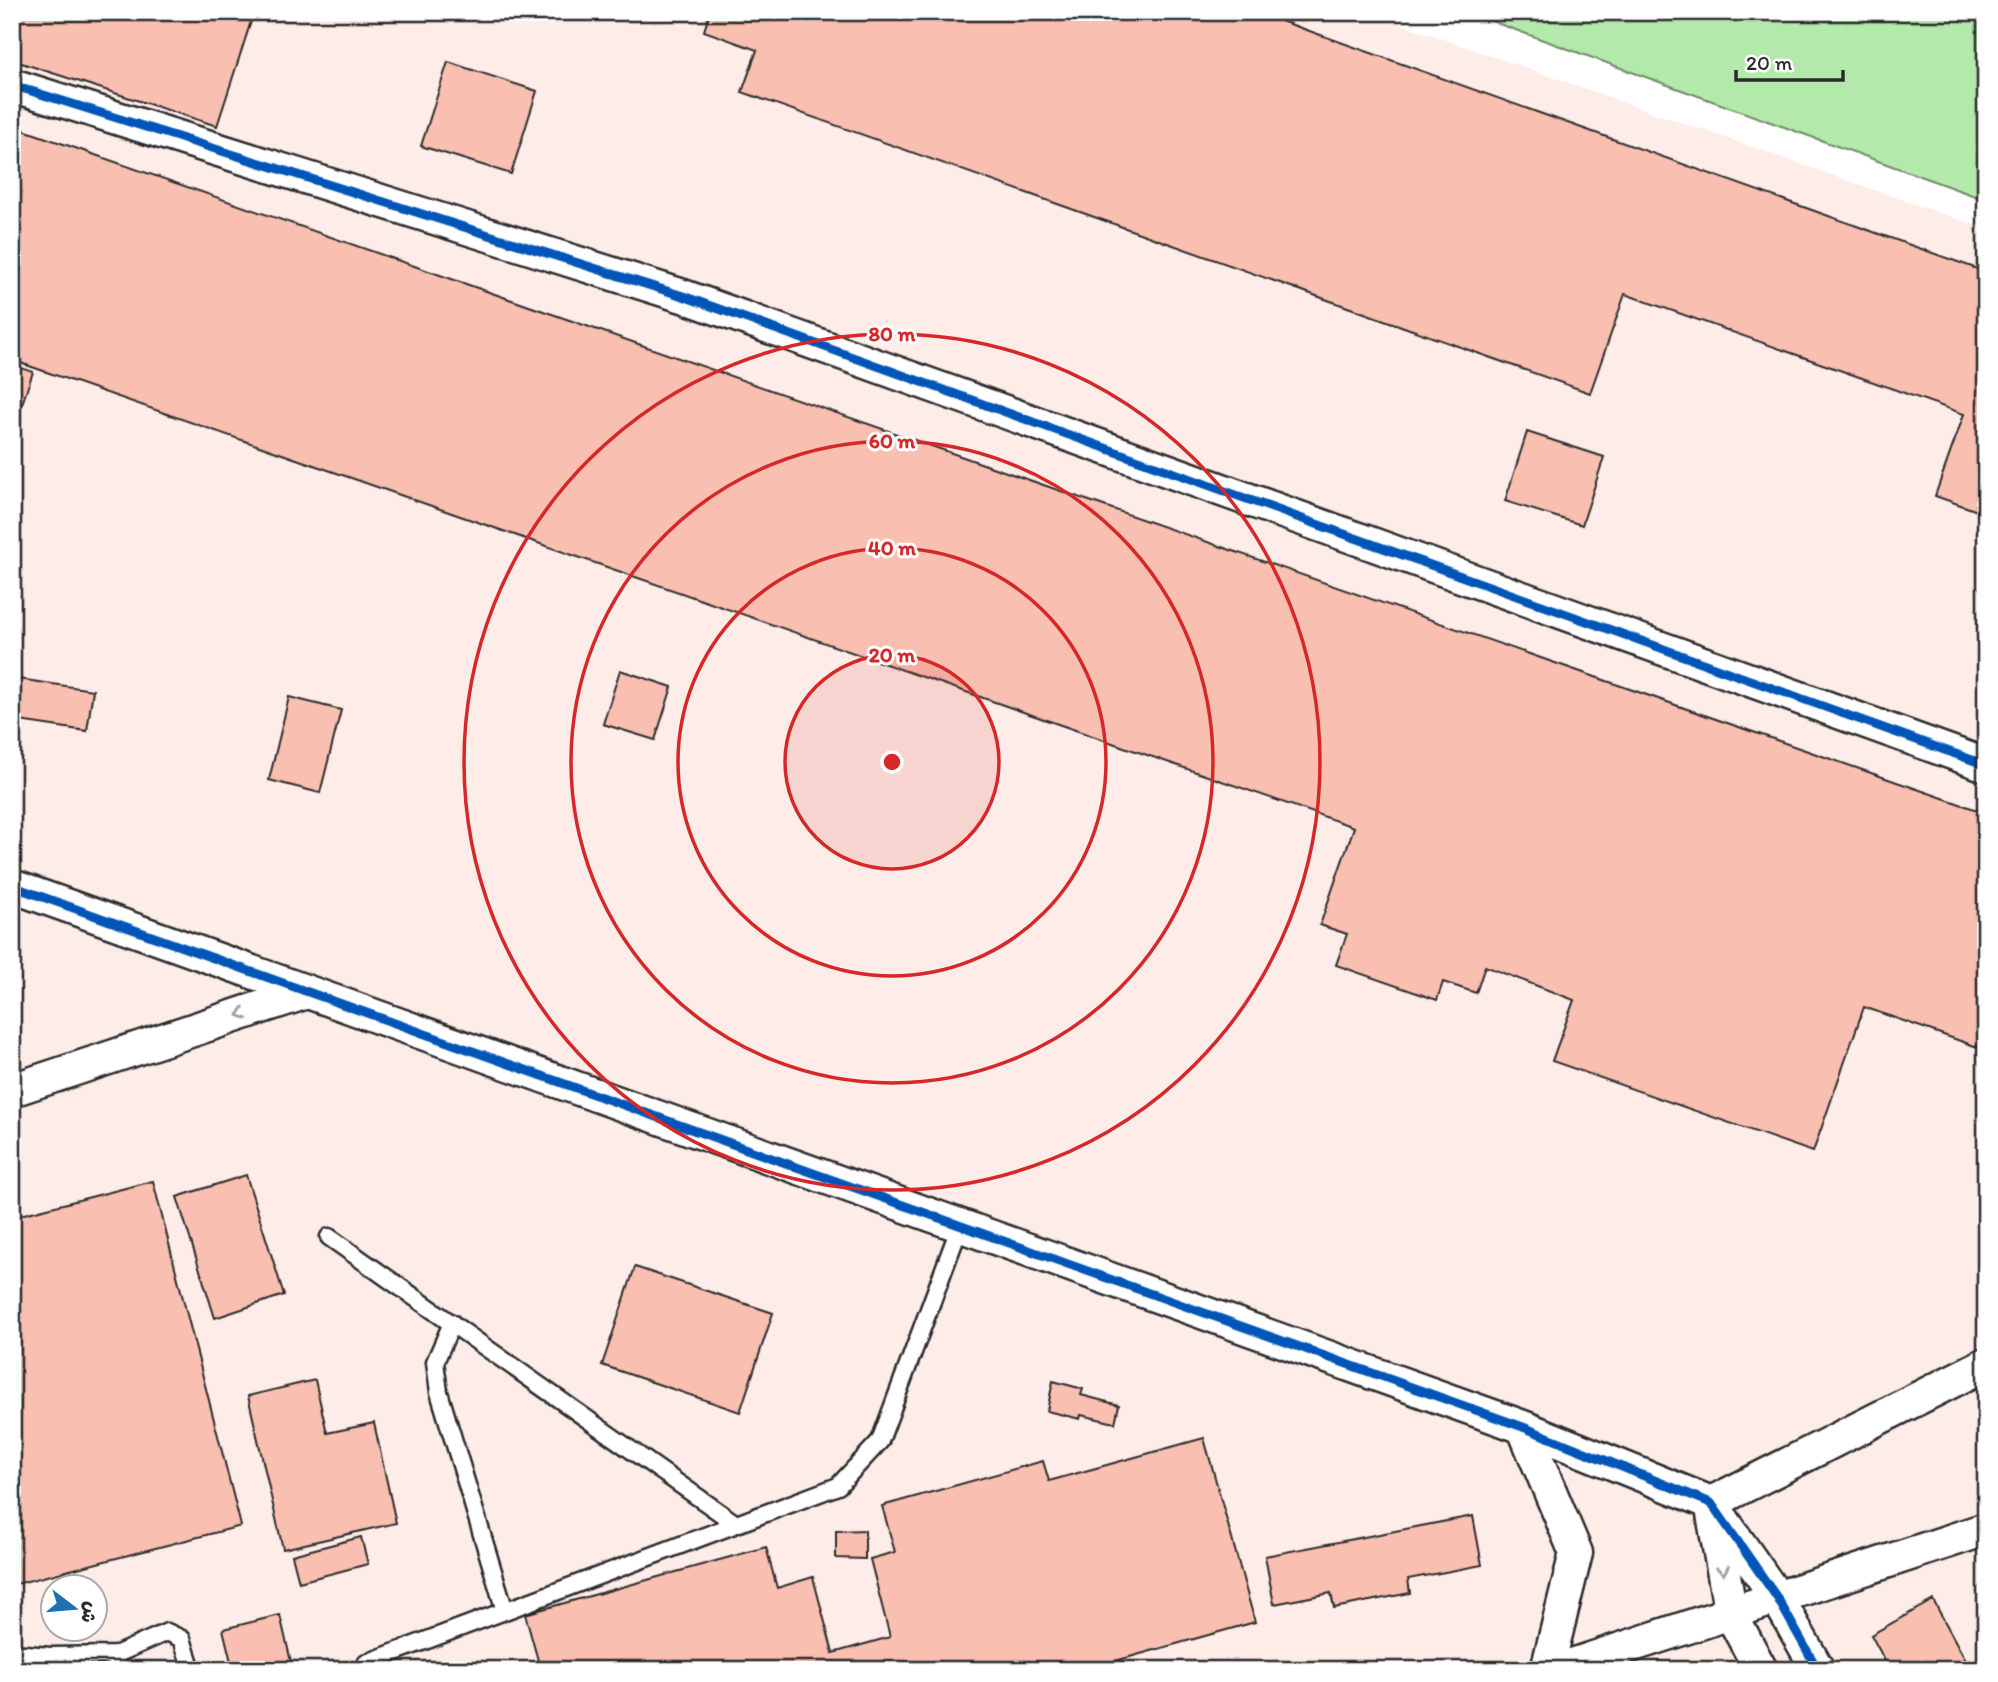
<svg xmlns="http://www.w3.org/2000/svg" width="1998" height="1682" font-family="Itim,'Playpen Sans Arabic',sans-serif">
	<rect width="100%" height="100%" fill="#fff"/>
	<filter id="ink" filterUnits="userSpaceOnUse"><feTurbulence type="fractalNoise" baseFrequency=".0143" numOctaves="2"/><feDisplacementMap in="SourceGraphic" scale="14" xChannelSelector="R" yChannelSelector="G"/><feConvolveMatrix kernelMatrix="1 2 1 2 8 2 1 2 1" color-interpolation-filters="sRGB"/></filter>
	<g filter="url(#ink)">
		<!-- built -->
		<path fill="#fdece8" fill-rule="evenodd" d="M12,12H1366L1986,229V1670H12ZM52,1588H94V1630H52Z"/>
		<!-- green -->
		<path fill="#b3e9ab" stroke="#6f8a6b" stroke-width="2" d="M1466,12H1986V200Z"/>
		<!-- building -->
		<path fill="#f9bfb1" stroke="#2b2b2b" stroke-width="2" d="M12,12H254L217,126L12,60Z
			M710,12H1256L1986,272V514L1935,496L1964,414L1625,294L1590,393L742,92L757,50L704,31Z
			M448,62L537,91L511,174L421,146Z
			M12,126L1986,813V1050L1864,1007L1813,1152L1552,1061L1574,1000L1485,966L1476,993L1443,982L1437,1000L1336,965L1347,934L1320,925L1354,827L12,360Z
			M12,365L33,372L13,430H12Z
			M1527,432L1604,457L1582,525L1505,501Z
			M620,670L672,687L655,740L603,724Z
			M12,678L93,690L87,731L12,720Z
			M289,697L341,710L320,793L269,780Z
			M246,1175L284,1295L215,1318L177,1197Z
			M153,1181L241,1526L12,1585V1217Z
			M635,1267L773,1313L740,1412L602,1365Z
			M315,1380L327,1433L374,1423L396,1523L283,1549L248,1396Z
			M1053,1381L1083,1389L1081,1395L1119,1405L1115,1423L1081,1415L1080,1419L1047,1411Z
			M1204,1438L1255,1622L1083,1670H518L539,1664L525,1614L766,1547L777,1588L813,1577L833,1653L890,1637L870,1559L895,1552L882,1506L1043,1461L1049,1481Z
			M1473,1516L1482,1565L1408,1579L1410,1593L1334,1608L1331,1593L1274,1604L1265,1556Z
			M865,1530V1559L836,1558V1531Z
			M361,1537L368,1564L299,1582L292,1555Z
			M1933,1600L1971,1670H1890L1871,1635Z
			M280,1615L293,1670H233L223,1629Z"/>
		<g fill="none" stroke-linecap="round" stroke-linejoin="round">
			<!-- lane casing -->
			<g stroke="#2b2b2b" stroke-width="21">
				<path id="lane" d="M329,1237L736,1524
					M452,1323L435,1362L439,1392L505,1611
					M12,1653L51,1656L115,1655L118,1670
					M115,1655L167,1632L182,1639L192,1670
					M366,1663L838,1486L880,1441L960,1226"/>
			</g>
			<!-- street casing -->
			<g stroke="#2b2b2b" stroke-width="37">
				<path id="street" d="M12,85L683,296L1986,765
					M12,886L1523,1427L1711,1503L1778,1599L1818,1670
					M12,1090L307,992
					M1523,1427L1576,1553L1547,1670
					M1711,1503L1986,1364
					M1713,1514L1731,1614L1761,1670
					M1557,1670L1986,1529"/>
			</g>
			<!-- lane -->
			<use href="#lane" stroke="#fff" stroke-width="16"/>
			<!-- street -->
			<use href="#street" stroke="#fff" stroke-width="32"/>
			<!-- cycleway casing -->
			<g stroke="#fff" stroke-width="13">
				<path id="cycleway" d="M12,85L683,296L1986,765
					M12,886L1523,1427L1711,1503L1778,1599L1818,1670"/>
			</g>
			<!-- cycleway -->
			<use href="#cycleway" stroke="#0057b8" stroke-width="9"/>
		</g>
		<!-- one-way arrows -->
		<defs><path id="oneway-chevron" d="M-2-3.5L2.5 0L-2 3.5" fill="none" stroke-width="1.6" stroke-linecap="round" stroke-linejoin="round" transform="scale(1.75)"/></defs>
		<g stroke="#a0a0a0">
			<use href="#oneway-chevron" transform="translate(242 1014) rotate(162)"/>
			<use href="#oneway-chevron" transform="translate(1723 1570) rotate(80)"/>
		</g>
	</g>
	<!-- distance rings -->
	<circle cx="892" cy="762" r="107" fill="#d62828" fill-opacity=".12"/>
	<g fill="none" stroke="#d62828" stroke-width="3.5">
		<circle cx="892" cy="762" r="107"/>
		<circle cx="892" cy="762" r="214"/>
		<circle cx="892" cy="762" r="321"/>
		<circle cx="892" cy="762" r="428"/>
	</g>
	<circle cx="892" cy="762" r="10" fill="#d62828" stroke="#fff" stroke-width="3.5"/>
	<g font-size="21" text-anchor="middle" font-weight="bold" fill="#d62828" stroke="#fff" stroke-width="6" stroke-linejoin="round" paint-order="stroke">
		<text x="892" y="341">80 m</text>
		<text x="892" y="448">60 m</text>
		<text x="892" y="555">40 m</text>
		<text x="892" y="662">20 m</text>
	</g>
	<!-- margin -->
	<rect width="1998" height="1682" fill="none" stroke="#fff" stroke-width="42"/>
	<rect x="21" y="21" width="1956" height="1640" fill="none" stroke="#2b2b2b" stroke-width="2.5" filter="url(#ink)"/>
	<!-- north arrow -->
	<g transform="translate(74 1608) rotate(106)"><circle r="33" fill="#ffffff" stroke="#aaaaaa" stroke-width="2"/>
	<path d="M0-5L12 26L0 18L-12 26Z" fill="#1f6fb2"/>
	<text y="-10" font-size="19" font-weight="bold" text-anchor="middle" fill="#2b2b2b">ش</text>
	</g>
	<!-- scale -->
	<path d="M1736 70v10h107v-10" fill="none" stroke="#2b2b2b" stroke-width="3.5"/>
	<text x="1746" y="70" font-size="21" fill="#2b2b2b" stroke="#ffffff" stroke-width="5" paint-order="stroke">20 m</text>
</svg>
